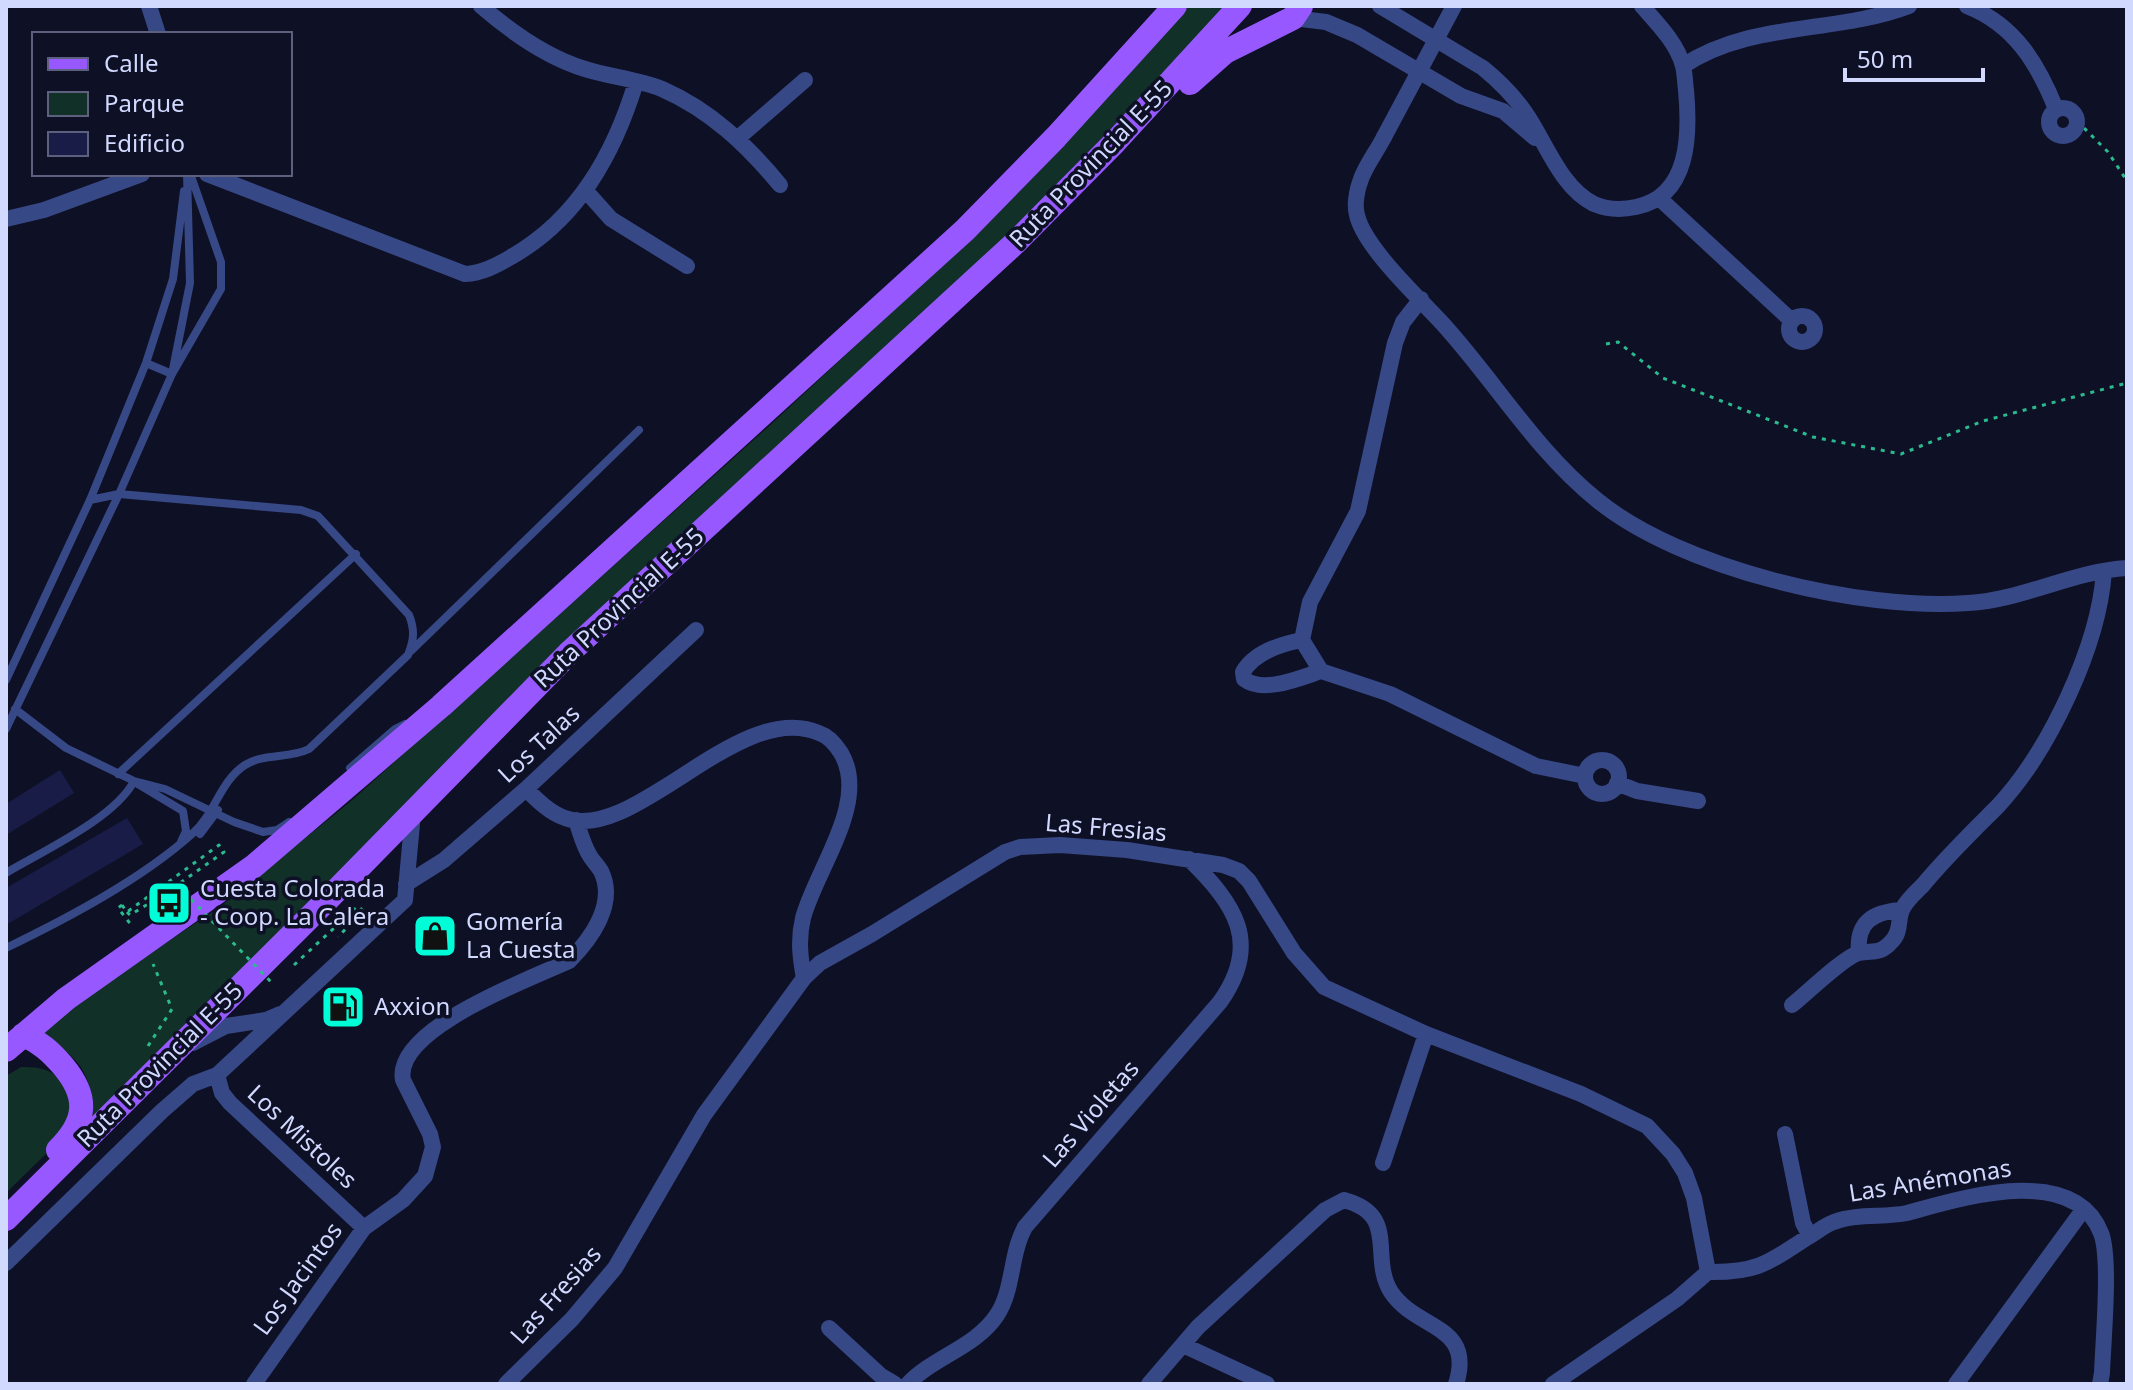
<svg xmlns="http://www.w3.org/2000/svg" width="2133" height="1390" font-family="'Noto Sans',sans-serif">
	<rect width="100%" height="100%" fill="#0e1025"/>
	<!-- green -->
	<path fill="#113027" d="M1189,6H1228L1014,230L413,799L89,1123C96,1073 80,1060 41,1033L114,978L221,906L350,802L766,429L981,229L1120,83Z
		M21,1067C55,1066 66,1079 72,1110L50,1150L6,1193V1076Z"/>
	<!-- building -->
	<path fill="#191c47" d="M60,770L74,793L6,835V804Z
		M127,818L143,844L6,925V888Z"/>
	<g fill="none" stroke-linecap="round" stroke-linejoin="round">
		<!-- path -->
		<path stroke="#2bba8e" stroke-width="3" stroke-dasharray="4 6" stroke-linecap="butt" d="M2077,121L2108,152L2127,181
			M1606,344L1618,342L1663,378L1813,437L1901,454L1983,421L2127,383
			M122,905L118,908L132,926
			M122,905L127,912L219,845L224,852L177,885
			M127,912L130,915L158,898L162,905
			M294,965L358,906L363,911L338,937
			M148,1046L172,1009L153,964"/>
		<!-- service -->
		<path stroke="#374886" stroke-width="8" d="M146,363L172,374L221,289V262L191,176
			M411,651L639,430
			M6,680L90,500L146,363L173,279L184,191
			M15,709L66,748L134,781L165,789L234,822L263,832L277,830L289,822
			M6,729L119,494L172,374L190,283L187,174
			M350,768L395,729L405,724
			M118,774L356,554
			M138,784L183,811L186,831L181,842
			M200,834L218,810
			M6,873C43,851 115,818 134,781
			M6,948C68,918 142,879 193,833C214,815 221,780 245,765C264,753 289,759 309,749L408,655C414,640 415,630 409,615L318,516L301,510L119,494L90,500"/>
		<!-- minor -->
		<path stroke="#374886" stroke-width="16" d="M149,6L158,34
			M481,6C511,32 546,57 585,69C610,77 638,79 662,89C710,110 747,145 780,185
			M1380,6L1483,68C1499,81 1513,95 1525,112C1546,142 1560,187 1594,204C1608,210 1622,210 1636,207C1690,196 1690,134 1686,90C1685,83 1685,74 1683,66C1677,43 1657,23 1642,6
			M1967,6C2015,25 2038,64 2056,109
			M1293,18L1326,22L1357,35L1461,96L1503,111L1535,138
			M1683,66C1751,21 1835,34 1909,6
			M2049 122a14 14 0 1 1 28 0a14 14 0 1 1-28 0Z
			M1384,137C1377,151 1366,165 1361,179C1357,189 1354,205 1357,215C1364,247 1419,298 1442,323C1495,381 1535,450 1597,500C1681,569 1861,611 1968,603C2023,600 2073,571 2127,568
			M738,138L805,80
			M207,174L465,274C482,273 496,266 511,257C578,219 614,154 636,82
			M586,191L611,219L687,266
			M1659,198L1792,321
			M6,219L44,210L142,174
			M1421,299L1403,322L1395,343L1358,511L1310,602L1302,640L1321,671L1390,694L1536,766L1585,776
			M1789 329a13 13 0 1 1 26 0a13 13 0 1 1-26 0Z
			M1302,640C1281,644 1254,653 1243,672L1244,679C1263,694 1300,678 1321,671
			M1585 777a17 17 0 1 1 34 0a17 17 0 1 1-34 0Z
			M1617,783L1637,791L1698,801
			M526,789C537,800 550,813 565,818C634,844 740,698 819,733C828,736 836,745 841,753C870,802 816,869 803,918C798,939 800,957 804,978
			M406,884L444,860L526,789L696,630
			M1859,953C1856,922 1873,912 1901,910
			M1792,1005C1806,994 1845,956 1859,953C1873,950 1880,955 1892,941C1902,931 1897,918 1903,908C1907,900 1916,892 1923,885C1946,857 1972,832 1998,806C2049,751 2099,646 2104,571
			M193,1043L226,1026L266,1020L280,1014
			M217,1075L222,1093L230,1103L364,1228
			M1785,1134L1803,1223L1810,1236
			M1383,1163L1426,1034
			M6,1263L162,1111L193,1084L217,1075L405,900L413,813
			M1708,1272C1757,1273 1768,1263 1808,1237C1817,1232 1825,1225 1834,1222C1857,1213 1884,1218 1907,1213C1959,1199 2073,1162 2101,1233C2111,1258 2103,1342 2102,1373L2100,1384
			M829,1328L880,1375L895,1384
			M1183,1345L1267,1384
			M254,1384L364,1228L403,1200L425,1176L433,1147L430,1134L403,1080C393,1029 530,979 569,961C591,939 617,904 601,871C598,866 593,861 590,856C583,845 580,832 576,820
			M506,1384L572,1319L615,1268L704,1115L804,978L820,963L872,934L1005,852L1020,847L1060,845L1127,850L1223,865L1239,871L1249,881L1294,953L1324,987L1426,1034L1581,1094L1647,1126L1673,1154L1685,1173L1694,1198L1708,1272
			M908,1384C933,1357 976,1347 997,1315C1014,1289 1010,1254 1025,1227L1220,1002C1262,943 1235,904 1189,859
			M1149,1384L1198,1327L1325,1210L1344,1200C1400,1215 1369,1257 1391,1292C1416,1330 1475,1324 1456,1384
			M1553,1384L1677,1299L1708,1272
			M1956,1384L2083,1210"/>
		<!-- primary -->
		<path stroke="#9759ff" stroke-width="24" d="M1190,83L1225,52L1293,18L1301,6
			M23,1035C40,1042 51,1052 63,1066C89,1097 87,1121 58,1150
			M6,1050L66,999L254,866L441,706L965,230L1056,137L1175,6
			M6,1219L326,901L571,651L1015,243L1115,142L1240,6"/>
		<!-- path-bridge -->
		<path stroke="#2bba8e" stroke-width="3" stroke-dasharray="4 6" stroke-linecap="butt" d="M177,885L273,984"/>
		<!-- minor-bridge -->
		<path stroke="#374886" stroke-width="16" d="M1384,137L1454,6"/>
	</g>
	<!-- icons -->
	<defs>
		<g id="bus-square" transform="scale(2.3)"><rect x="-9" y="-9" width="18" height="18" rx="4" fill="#00fdd7" stroke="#0e1025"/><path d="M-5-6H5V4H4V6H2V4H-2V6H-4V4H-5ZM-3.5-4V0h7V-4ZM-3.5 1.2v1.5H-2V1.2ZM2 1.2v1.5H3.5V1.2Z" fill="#111"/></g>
		<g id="shop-square" transform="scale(2.3)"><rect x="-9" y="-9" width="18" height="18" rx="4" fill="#00fdd7" stroke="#0e1025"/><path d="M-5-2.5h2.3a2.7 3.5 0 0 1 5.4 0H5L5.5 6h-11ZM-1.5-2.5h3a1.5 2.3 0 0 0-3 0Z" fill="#111"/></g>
		<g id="fuel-square" transform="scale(2.3)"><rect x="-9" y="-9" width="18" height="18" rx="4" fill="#00fdd7" stroke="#0e1025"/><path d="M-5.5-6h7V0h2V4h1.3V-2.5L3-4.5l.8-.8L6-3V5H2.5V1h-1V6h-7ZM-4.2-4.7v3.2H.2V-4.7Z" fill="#111"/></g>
	</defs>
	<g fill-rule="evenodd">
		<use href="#bus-square" x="169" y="903"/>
		<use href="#shop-square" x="435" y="936"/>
		<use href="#fuel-square" x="343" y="1007"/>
	</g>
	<g text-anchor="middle" stroke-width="7" stroke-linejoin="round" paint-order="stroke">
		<!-- street labels -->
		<g font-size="24" fill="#d2d9ff" stroke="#0e1025">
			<text transform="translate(1091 164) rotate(-46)" y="8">Ruta Provincial E-55</text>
			<text transform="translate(619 608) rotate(-43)" y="8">Ruta Provincial E-55</text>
			<text transform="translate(539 744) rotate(-43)" y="8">Los Talas</text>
			<text transform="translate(1106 828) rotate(5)" y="8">Las Fresias</text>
			<text transform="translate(160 1065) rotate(-45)" y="8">Ruta Provincial E-55</text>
			<text transform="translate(1091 1114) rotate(-49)" y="8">Las Violetas</text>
			<text transform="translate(302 1137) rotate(43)" y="8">Los Mistoles</text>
			<text transform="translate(1930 1181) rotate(-9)" y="8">Las Anémonas</text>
			<text transform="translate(298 1279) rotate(-54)" y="8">Los Jacintos</text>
			<text transform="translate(556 1295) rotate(-48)" y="8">Las Fresias</text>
		</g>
		<!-- poi labels -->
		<g font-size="24" fill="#d2d9ff" stroke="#0e1025" text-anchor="start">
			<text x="200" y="897">Cuesta Colorada<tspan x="200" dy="28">- Coop. La Calera</tspan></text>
			<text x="466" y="930">Gomería<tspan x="466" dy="28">La Cuesta</tspan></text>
			<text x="374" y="1015">Axxion</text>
		</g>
	</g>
	<!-- border -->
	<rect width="2133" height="1390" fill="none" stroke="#d2d9ff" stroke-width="16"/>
	<!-- legend -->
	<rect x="32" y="32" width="260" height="144" fill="#0e1025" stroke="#5c607c" stroke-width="2"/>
	<rect x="48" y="58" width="40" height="12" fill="#9759ff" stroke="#5c607c" stroke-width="2"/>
	<text x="104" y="72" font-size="24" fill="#d2d9ff">Calle</text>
	<rect x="48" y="92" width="40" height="24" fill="#113027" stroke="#5c607c" stroke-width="2"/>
	<text x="104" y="112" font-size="24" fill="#d2d9ff">Parque</text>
	<rect x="48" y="132" width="40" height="24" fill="#191c47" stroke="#5c607c" stroke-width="2"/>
	<text x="104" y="152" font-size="24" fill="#d2d9ff">Edificio</text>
	<!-- scale -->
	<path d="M1845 68v12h138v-12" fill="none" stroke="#d2d9ff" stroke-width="4"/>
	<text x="1857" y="68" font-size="24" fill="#d2d9ff" stroke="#0e1025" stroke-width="6" paint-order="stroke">50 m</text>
</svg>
